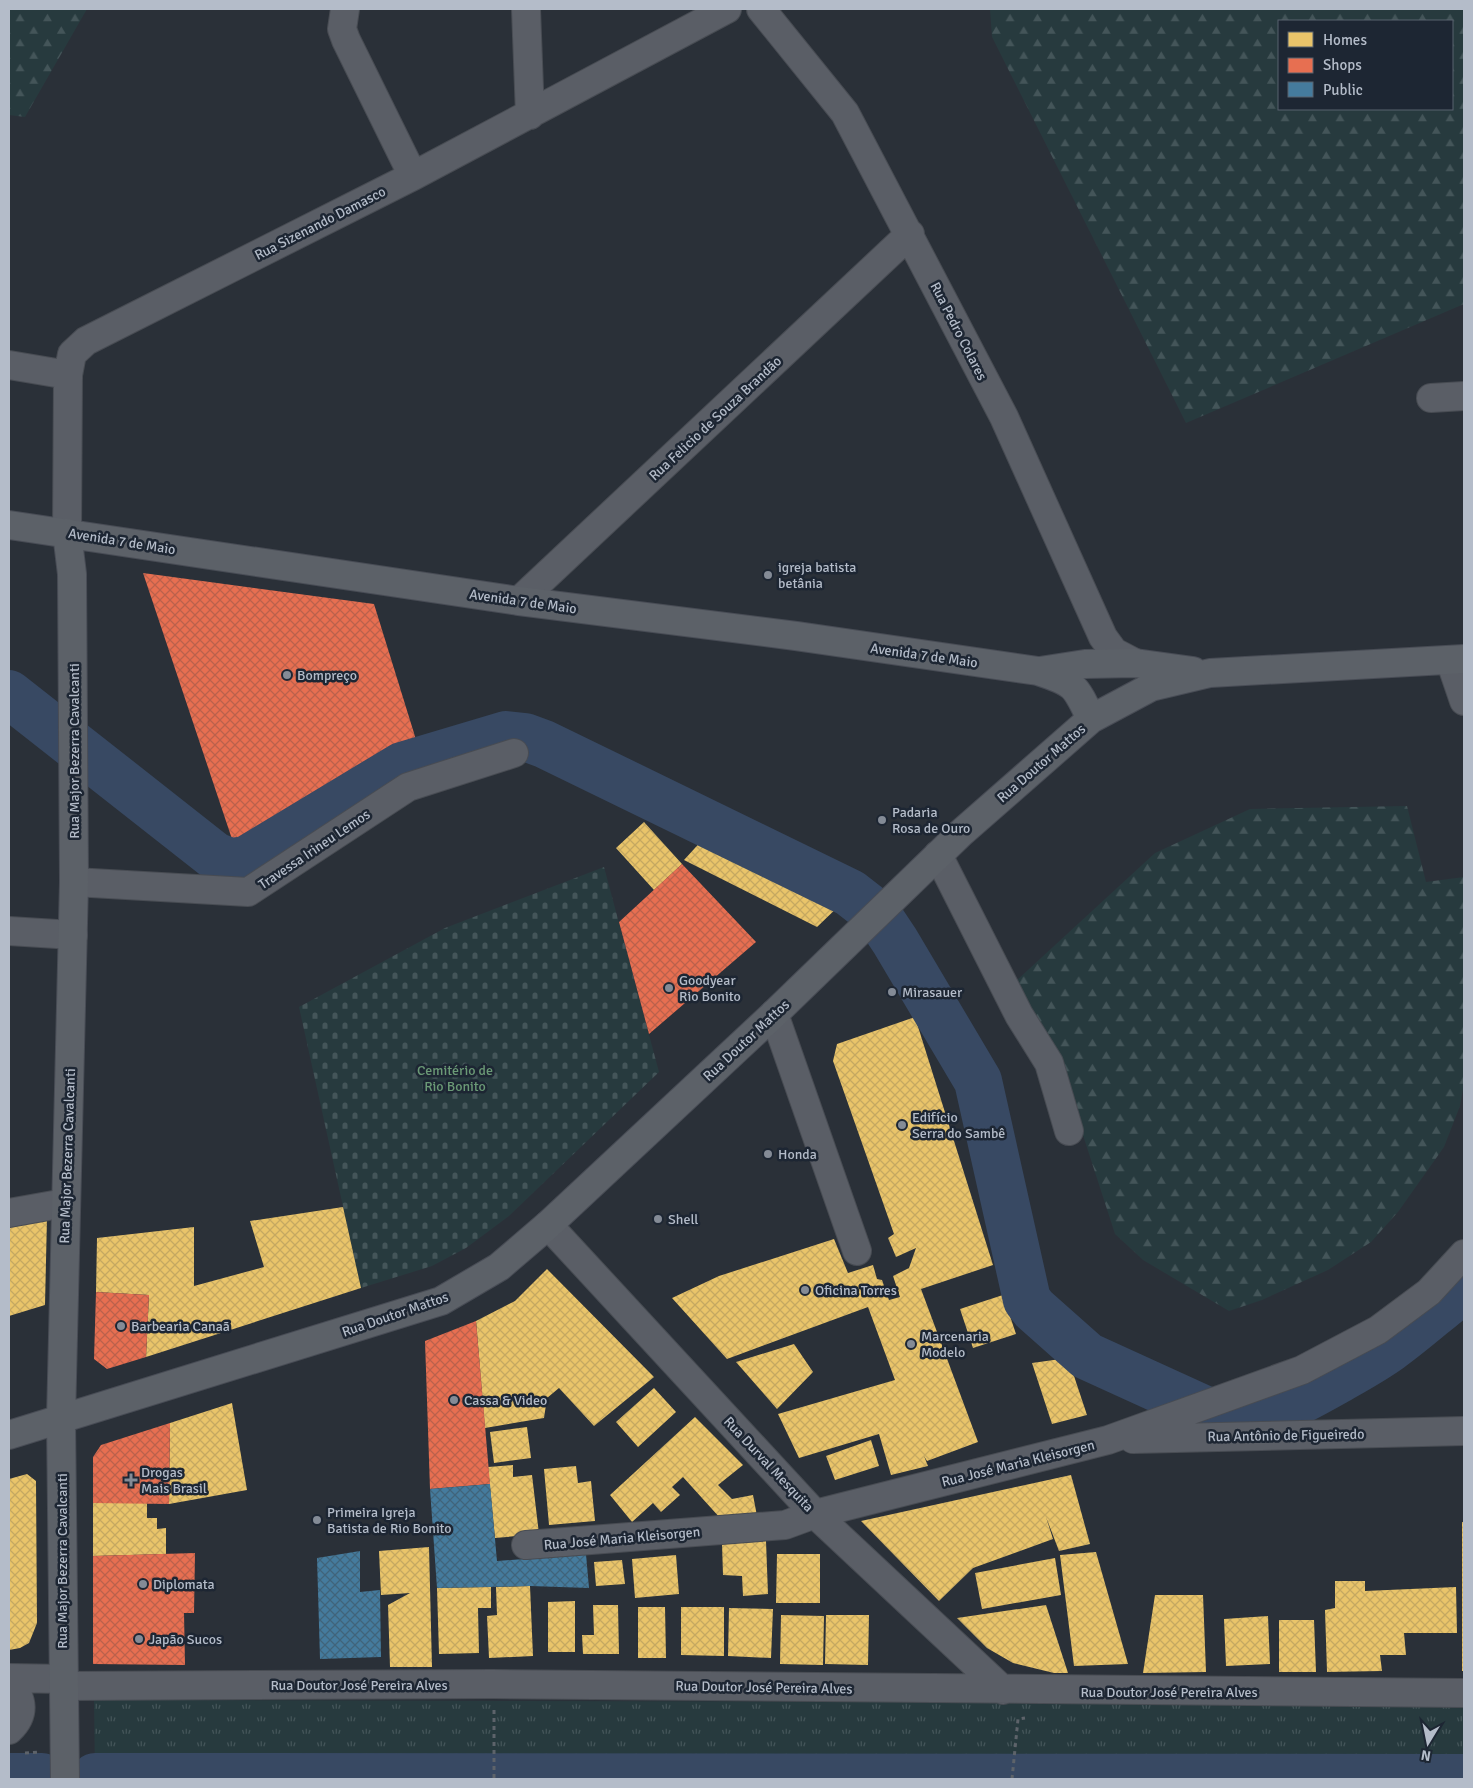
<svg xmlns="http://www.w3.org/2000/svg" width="1473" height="1788" font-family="Signika,sans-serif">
	<defs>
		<pattern id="grass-tufts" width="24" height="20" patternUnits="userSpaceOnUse" patternTransform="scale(1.25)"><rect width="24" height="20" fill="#273a3e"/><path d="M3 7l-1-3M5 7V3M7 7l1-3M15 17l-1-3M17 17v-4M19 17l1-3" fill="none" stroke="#445559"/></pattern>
		<pattern id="forest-firs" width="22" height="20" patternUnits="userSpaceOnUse" patternTransform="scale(1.25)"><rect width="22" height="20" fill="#273a3e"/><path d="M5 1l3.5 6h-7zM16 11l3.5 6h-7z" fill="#445559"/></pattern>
		<pattern id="cemetery-stones" width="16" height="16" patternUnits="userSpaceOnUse" patternTransform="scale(1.25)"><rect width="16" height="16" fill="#273a3e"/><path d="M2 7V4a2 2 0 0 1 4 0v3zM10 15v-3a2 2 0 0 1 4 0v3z" fill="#445559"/></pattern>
		<pattern id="homes-cross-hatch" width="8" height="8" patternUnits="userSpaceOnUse" patternTransform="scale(1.25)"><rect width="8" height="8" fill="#e9c46a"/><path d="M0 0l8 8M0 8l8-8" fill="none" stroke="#c5a861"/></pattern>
		<pattern id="shops-cross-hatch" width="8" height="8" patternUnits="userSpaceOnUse" patternTransform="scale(1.25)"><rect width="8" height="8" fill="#e76f51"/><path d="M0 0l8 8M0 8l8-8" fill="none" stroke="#bb614c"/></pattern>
		<pattern id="public-cross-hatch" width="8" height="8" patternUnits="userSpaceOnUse" patternTransform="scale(1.25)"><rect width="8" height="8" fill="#457b9d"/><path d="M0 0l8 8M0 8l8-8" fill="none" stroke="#40647b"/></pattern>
	</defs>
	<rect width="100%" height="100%" fill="#2a3038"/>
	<!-- grass -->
	<path fill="url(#grass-tufts)" d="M94,1700L1464,1703V1778L95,1777Z
		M9,1753L42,1754V1777H9Z"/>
	<!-- forest -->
	<path fill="url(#forest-firs)" fill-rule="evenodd" d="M9,9H87L25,117L9,115Z
		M990,9H1464V304L1186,423L992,37ZM1279,21H1452V109H1279Z
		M1407,806L1426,882L1464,877V1084L1460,1106L1444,1147L1398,1212L1371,1242L1328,1270L1262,1300L1229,1311L1143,1260L1115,1234L1059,1061L1015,982L1155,853L1250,809Z"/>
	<!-- cemetery -->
	<path fill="url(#cemetery-stones)" d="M604,867L659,1072L509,1216L466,1248L432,1266L361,1288L299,1007L445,928Z"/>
	<!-- homes -->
	<path fill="url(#homes-cross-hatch)" d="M644,822L682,864L654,890L616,848Z
		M705,837L842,903L817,927L684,860Z
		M915,1017L993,1265L921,1289L978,1442L927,1461L924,1456L928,1466L891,1475L879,1434L799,1458L778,1414L895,1380L868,1307L727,1359L672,1298L719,1276L834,1239L848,1273L873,1265L877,1279L882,1280L889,1300L900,1297L893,1276L909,1268L916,1248L896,1257L888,1238L894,1234L833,1061L837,1044Z
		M343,1207L361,1288L146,1357L149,1295L96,1292L97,1238L194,1227V1286L264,1267L250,1221Z
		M47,1218L45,1305L9,1316V1224Z
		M547,1269L654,1377L594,1426L559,1388L547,1398L544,1418L485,1428L476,1321L515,1301Z
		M1003,1295L1016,1334L973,1348L960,1309Z
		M794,1344L813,1372L777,1409L736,1362Z
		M1068,1358L1087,1415L1052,1424L1032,1363Z
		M654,1388L676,1412L638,1447L616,1422Z
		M232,1403L247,1490L169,1504L170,1423Z
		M695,1417L743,1465L718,1485L732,1499L753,1495L757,1516L721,1519L683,1477L672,1487L680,1495L661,1512L653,1503L632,1522L610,1495Z
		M527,1427L531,1458L494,1463L490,1432Z
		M871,1440L879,1466L835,1480L826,1456Z
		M513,1465V1477L532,1475L539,1534L495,1538L488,1467Z
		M576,1466L578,1483L591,1481L595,1521L549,1525L544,1469Z
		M27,1474L36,1481L37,1623L29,1643L20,1648L9,1650V1479Z
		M1071,1475L1090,1544L1059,1551L1046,1517L1053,1539L973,1568L939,1601L861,1521Z
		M93,1503H147V1518H157V1529L166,1528V1554L93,1556Z
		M1462,1522H1464V1671H1462Z
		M766,1541L768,1594L743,1596L742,1576L723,1575L722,1544Z
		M429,1547L432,1667H390L388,1605L410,1593L381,1595L379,1551Z
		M1096,1552L1128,1664L1074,1666L1060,1555Z
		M777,1554H820V1603H776Z
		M676,1555L679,1594L635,1598L632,1559Z
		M1055,1558L1061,1595L982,1609L975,1573Z
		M622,1560L625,1584L596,1586L594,1562Z
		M1335,1581H1365V1591L1456,1587L1457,1633H1404L1406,1655H1380L1382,1671L1327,1672L1325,1610L1335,1608Z
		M530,1586L533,1656L489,1658L487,1616L497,1615L496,1587Z
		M491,1587V1608H478L479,1653L439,1654L437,1588Z
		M1155,1595H1203L1206,1672L1143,1673Z
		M575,1601V1652H548V1602Z
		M593,1605H618L619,1654H583L582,1635H594Z
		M1046,1605L1068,1673H1054L1013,1663L987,1648L957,1618Z
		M638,1607H665L666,1658H638Z
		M681,1607H724V1656L681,1655Z
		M729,1608L773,1609L771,1658L728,1656Z
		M781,1615L824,1616L823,1665L780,1664Z
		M826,1615H869L868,1665L825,1664Z
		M1268,1616L1270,1664L1226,1666L1224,1619Z
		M1279,1620H1314L1316,1672H1279Z"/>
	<!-- shops -->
	<path fill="url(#shops-cross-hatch)" d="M143,573L374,604L418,746L396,753L245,851L237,854Z
		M682,864L756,942L649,1034L619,922Z
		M96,1292L149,1295L146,1357L107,1369L94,1359Z
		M476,1321L490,1484L430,1489L425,1341Z
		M170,1423L169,1504L93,1503V1457L101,1445Z
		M195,1553L194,1613H184L185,1665L93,1664V1556Z"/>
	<!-- public -->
	<path fill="url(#public-cross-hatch)" d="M490,1484L497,1561L586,1554L589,1588L530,1586L437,1588L430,1489Z
		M360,1551V1592L380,1590L381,1657L320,1659L317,1558Z"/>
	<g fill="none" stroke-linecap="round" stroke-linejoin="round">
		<!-- river -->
		<path stroke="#384963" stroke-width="48" d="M9,694L215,856L230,862L246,860L402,766L506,735L525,737L544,744L850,893L877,914L895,941L978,1081L1027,1300L1034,1309L1087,1356L1212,1413C1261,1423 1293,1405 1334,1382C1353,1371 1372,1361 1390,1348C1415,1330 1439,1308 1464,1289
			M9,1777H42
			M95,1777L1464,1778"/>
		<!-- minor casing -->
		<g stroke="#484c53" stroke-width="30">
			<path id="minor" d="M345,9L342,29L346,40L413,176
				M526,9L530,115
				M761,9L845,113L1004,417L1103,637L1114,652L1135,663
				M9,365L68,375
				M1431,398L1464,396
				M67,533L68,375L72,354L86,341L413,176L727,9
				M519,601L910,234
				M1450,660L1464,701
				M938,855L1019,1015L1049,1063L1069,1131
				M74,882L248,892L408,787L514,753
				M9,931L73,935
				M774,1014L857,1251
				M9,1213L65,1203
				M548,1225L815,1514L1003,1690
				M1133,1439L1464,1431
				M526,1545L785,1525L815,1514L1108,1440L1302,1370L1378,1330L1429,1292L1464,1254
				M9,1678L63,1679
				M9,1684C24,1699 25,1715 9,1730
				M63,1686L493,1684L1464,1693"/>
		</g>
		<!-- major casing -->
		<g stroke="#484c55" stroke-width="30">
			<path id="major" d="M9,525L519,601L796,636L1038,671C1074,683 1075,684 1091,719
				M1040,671L1085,664L1135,663L1193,671
				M9,1435L441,1301L499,1267L548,1225L774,1014L961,833L1091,719L1151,687L1210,673L1464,659
				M65,1779L61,1419L74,882L72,574L67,533"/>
		</g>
		<!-- path -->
		<path stroke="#5d636a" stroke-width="3" stroke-dasharray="4 4" stroke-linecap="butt" d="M494,1710V1779
			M25,1753L39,1752
			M1012,1779L1018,1719L1025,1718"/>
		<!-- minor -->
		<use href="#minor" stroke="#5a5e66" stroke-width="28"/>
		<!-- major -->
		<use href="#major" stroke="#5c6168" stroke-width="28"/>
	</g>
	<!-- markers -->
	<g fill="#848b96" stroke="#1d2633" stroke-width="2">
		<circle cx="768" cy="575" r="5"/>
		<circle cx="287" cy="675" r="5"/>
		<circle cx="882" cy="820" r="5"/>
		<circle cx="669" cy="988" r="5"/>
		<circle cx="892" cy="992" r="5"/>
		<circle cx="902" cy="1125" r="5"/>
		<circle cx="768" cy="1154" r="5"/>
		<circle cx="658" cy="1219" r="5"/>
		<circle cx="805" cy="1290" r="5"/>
		<circle cx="121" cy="1326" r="5"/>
		<circle cx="911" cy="1344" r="5"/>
		<circle cx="454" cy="1400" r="5"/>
		<path d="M128.5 1472.5h5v5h5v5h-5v5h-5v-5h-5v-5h5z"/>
		<circle cx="317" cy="1520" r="5"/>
		<circle cx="143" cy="1584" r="5"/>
		<circle cx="139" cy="1639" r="5"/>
	</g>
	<g text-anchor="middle" stroke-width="5" stroke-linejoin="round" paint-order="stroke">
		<!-- street labels -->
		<g font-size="14" fill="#b4bcc9" stroke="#1d2633">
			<text transform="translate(320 223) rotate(-27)" y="5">Rua Sizenando Damasco</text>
			<text transform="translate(959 331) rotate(63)" y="5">Rua Pedro Colares</text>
			<text transform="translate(715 418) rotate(-43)" y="5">Rua Felicio de Souza Brandão</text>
			<text transform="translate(122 541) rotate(9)" y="5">Avenida 7 de Maio</text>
			<text transform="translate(523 601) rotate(8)" y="5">Avenida 7 de Maio</text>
			<text transform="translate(924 655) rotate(8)" y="5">Avenida 7 de Maio</text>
			<text transform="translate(74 751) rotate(-90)" y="5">Rua Major Bezerra Cavalcanti</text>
			<text transform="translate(1041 763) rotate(-41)" y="5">Rua Doutor Mattos</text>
			<text transform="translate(314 849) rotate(-34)" y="5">Travessa Irineu Lemos</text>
			<text transform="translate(746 1040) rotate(-43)" y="5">Rua Doutor Mattos</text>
			<text transform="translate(67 1156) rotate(-88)" y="5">Rua Major Bezerra Cavalcanti</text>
			<text transform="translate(395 1314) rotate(-19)" y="5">Rua Doutor Mattos</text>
			<text transform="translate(1286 1435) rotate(-1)" y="5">Rua Antônio de Figueiredo</text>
			<text transform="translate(1018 1463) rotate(-14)" y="5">Rua José Maria Kleisorgen</text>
			<text transform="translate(769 1464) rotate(47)" y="5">Rua Durval Mesquita</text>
			<text transform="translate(622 1538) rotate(-5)" y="5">Rua José Maria Kleisorgen</text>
			<text transform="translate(62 1561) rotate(-90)" y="5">Rua Major Bezerra Cavalcanti</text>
			<text x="359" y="1690">Rua Doutor José Pereira Alves</text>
			<text transform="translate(764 1687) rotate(1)" y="5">Rua Doutor José Pereira Alves</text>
			<text x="1169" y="1697">Rua Doutor José Pereira Alves</text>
		</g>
		<!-- poi labels -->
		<g font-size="14" fill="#b4bcc9" stroke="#1d2633" text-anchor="start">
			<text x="778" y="572">igreja batista<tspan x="778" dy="16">betânia</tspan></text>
			<text x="297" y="680">Bompreço</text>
			<text x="892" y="817">Padaria<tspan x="892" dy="16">Rosa de Ouro</tspan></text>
			<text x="679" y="985">Goodyear<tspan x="679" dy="16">Rio Bonito</tspan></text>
			<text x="902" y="997">Mirasauer</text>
			<text x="912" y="1122">Edifício<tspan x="912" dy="16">Serra do Sambê</tspan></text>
			<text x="778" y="1159">Honda</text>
			<text x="668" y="1224">Shell</text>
			<text x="815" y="1295">Oficina Torres</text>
			<text x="131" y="1331">Barbearia Canaã</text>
			<text x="921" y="1341">Marcenaria<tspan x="921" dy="16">Modelo</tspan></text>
			<text x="464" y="1405">Cassa &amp; Video</text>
			<text x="141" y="1477">Drogas<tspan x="141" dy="16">Mais Brasil</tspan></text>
			<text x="327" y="1517">Primeira Igreja<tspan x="327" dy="16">Batista de Rio Bonito</tspan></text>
			<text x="153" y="1589">Diplomata</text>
			<text x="149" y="1644">Japão Sucos</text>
		</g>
		<!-- park labels -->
		<g font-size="14" fill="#6b9a76" stroke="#1d2633">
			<text x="455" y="1075">Cemitério de<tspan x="455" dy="16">Rio Bonito</tspan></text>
		</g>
	</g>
	<!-- border -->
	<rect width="1473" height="1788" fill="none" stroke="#b4bcc9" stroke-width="20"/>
	<!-- legend -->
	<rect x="1278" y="20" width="175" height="90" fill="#1d2633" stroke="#59626f"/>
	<rect x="1288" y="32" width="25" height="15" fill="#e9c46a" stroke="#59626f"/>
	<text x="1323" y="45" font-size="15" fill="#b4bcc9">Homes</text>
	<rect x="1288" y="58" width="25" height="15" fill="#e76f51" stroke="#59626f"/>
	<text x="1323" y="70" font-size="15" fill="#b4bcc9">Shops</text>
	<rect x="1288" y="82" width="25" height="15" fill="#457b9d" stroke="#59626f"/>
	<text x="1323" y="95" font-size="15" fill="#b4bcc9">Public</text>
	<!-- north arrow -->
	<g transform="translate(1428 1743) rotate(190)" stroke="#1d2633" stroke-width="4" paint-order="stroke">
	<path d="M0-4L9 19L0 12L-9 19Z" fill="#b4bcc9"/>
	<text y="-8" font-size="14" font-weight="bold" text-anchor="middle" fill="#b4bcc9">N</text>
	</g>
</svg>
